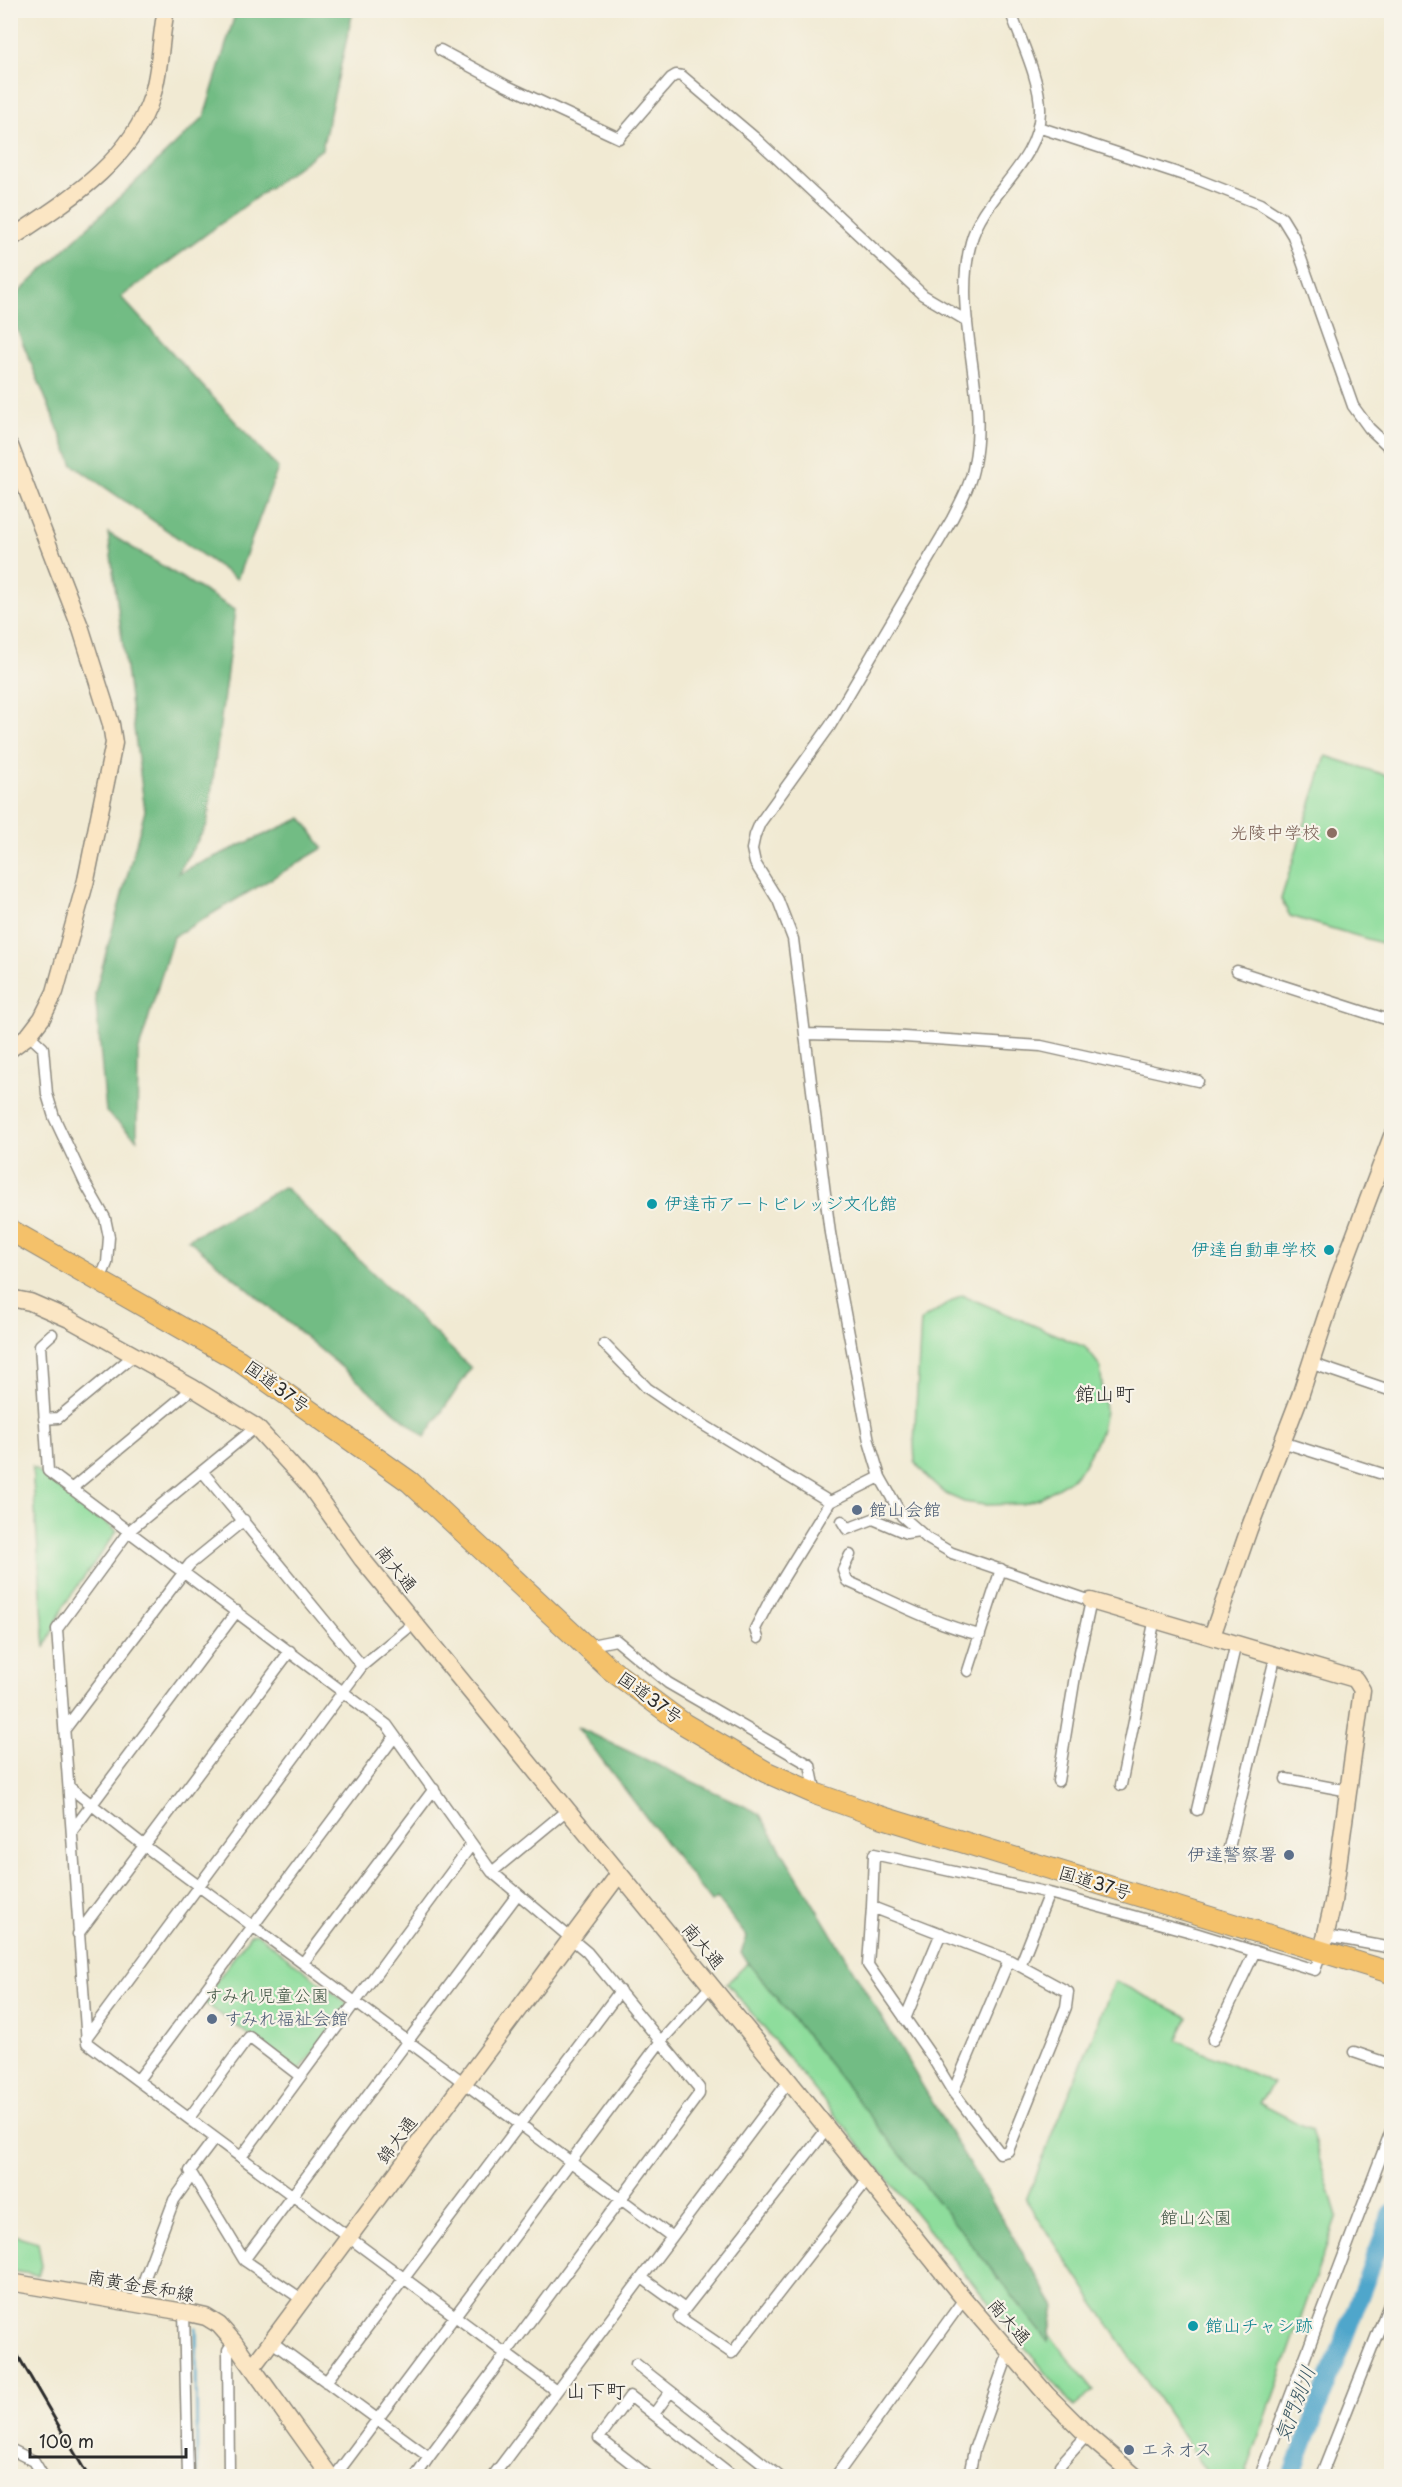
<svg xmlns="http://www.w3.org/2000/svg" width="1402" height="2487" font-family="'Playpen Sans','Klee One',sans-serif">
	<rect width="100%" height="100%" fill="#f7f3e8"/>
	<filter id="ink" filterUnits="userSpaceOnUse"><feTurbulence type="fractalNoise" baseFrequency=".0167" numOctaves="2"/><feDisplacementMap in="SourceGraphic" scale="12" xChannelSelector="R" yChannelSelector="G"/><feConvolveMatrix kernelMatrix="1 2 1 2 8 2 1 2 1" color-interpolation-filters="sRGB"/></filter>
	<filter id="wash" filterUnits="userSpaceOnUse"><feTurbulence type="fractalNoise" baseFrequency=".008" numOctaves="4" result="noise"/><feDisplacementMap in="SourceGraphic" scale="24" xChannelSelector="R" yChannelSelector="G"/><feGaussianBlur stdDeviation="1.35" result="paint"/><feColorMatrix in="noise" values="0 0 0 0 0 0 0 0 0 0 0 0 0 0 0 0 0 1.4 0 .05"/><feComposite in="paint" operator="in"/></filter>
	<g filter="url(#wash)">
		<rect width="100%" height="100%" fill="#f1ead3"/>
		<!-- green -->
		<path fill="#8edd9c" stroke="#5c8464" stroke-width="1.5" d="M1326,756L1391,777V946L1290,916L1281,899Z
			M962,1295L1085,1347L1100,1366L1105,1411L1101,1431L1084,1465L1072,1479L1040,1498L1023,1504L985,1505L964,1502L946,1494L927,1477L915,1462L914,1444L921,1320Z
			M32,1467L117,1531L64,1605L45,1648Z
			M256,1933L350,2006L299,2071L202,2001L250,1935Z
			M748,1963L1094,2390L1074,2407L727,1983Z
			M1115,1981L1188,2017L1177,2040L1273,2083L1259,2103L1311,2130L1337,2216L1245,2476H1211L1209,2475L1026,2200Z
			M11,2234L38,2242L42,2266L38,2275L11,2271Z"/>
		<!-- forest -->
		<path fill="#72bc84" stroke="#4e7458" stroke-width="1.5" d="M236,11H353L322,149L121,297L278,468L237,579L73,465L10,312L11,300L204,117Z
			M108,533L235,610L207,825L178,873L302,818L323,848L173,937L138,1053L137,1139L106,1112L95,993L145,811Z
			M284,1187L471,1368L425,1437L188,1239Z
			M577,1727L759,1813L1055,2307L1048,2341L741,1953L747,1937L717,1898L711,1902Z"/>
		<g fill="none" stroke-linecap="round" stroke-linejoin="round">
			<!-- stream -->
			<path stroke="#4fa6cb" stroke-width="3" d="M196,2328L197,2476"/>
			<!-- river -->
			<path stroke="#4fa6cb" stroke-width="18" d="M1292,2476L1392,2212"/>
		</g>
	</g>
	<g filter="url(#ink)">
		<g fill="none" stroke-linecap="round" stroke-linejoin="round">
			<!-- street casing -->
			<g stroke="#8e8a7f" stroke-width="13">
				<path id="street" d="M1010,10C1020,39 1041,81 1040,111C1039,165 984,193 971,242C951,315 989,391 974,464C971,484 961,501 952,519L830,726L760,823L755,835L752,849L755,863L778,900L793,939L830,1233L869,1441L880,1477L902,1516L928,1539L952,1553L1091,1601L1076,1670L1058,1781
					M440,50L507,86L619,138L671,78L676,75L682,76L754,137L923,295L967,321
					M1038,127L1199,180L1260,204L1282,218L1293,236L1353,406L1369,428L1392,450
					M1237,971L1392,1021
					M805,1034L889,1036L1041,1046L1198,1081
					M29,1035L43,1048L47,1094L54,1117L85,1183L105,1218L109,1237L107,1263L100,1280
					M52,1334L40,1345L48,1471L387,1725L492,1872L587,1952L699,2088V2094L429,2457
					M604,1344L647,1388L679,1410L830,1502
					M1310,1363L1392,1391
					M44,1419L58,1418L133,1356
					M256,1427L129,1531L57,1629L87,2043L556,2391
					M1282,1442L1392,1477
					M202,1471L362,1666
					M71,1489L193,1388
					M842,1521L847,1529L873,1519L906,1533L919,1531
					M850,1555L843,1570L847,1581C890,1600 934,1624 980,1635
					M758,1638L755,1629L771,1598L830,1502L880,1477
					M586,1646L616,1640L668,1683L810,1765L816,1794
					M968,1671L1001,1569
					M65,1729L190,1564L244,1520
					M1286,1779L1349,1791
					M1121,1785L1155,1618
					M69,1787L146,1847L672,2237
					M1197,1810L1236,1643
					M72,1831L237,1611
					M1227,1856L1276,1654
					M492,1872L567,1810
					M872,1907L1009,1960L1068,1992L1066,2007L1008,2151L1000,2153L953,2092L932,2057L868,1965Z
					M872,1907L874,1854L1049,1893
					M78,1934L290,1651
					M1327,1936L1392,1948
					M303,1963L434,1789
					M1020,1966L1049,1893L1195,1933L1315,1970L1322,1951
					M905,2019L941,1933
					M86,2038L362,1666L414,1623
					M1213,2040L1255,1951
					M1354,2052L1392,2065
					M138,2080L395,1736
					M953,2092L1009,1960
					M189,2118L249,2037L300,2076
					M215,2138L190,2171L244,2260L303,2300
					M241,2157L472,1844
					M244,2260L517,1895
					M642,2278L685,2309L679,2317L732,2353L867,2180
					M135,2304L174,2200L192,2175
					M685,2309L827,2129
					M184,2312L188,2476
					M272,2342L429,2457L416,2476
					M636,2364L779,2476
					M326,2382L620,1991
					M654,2414L670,2392
					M10,2449L34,2461L43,2476
					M229,2476L228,2350L234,2342
					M335,2476L661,2041L711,1986
					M493,2476L789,2081
					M648,2476L599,2438L630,2396L733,2476
					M836,2476L964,2299
					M969,2476L974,2450L1009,2352
					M1060,2476V2465L1087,2435
					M1260,2476L1392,2128
					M1321,2476L1392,2297"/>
			</g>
			<!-- secondary casing -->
			<g stroke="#8e8a7f" stroke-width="19">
				<path id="secondary" d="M10,239C65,202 131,163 152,96C161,69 160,38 166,10
					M10,446L81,629L111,724L114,743L86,880L55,992L42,1018L29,1035L10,1049
					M10,1298L30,1302L69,1319L193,1388L256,1427L309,1485L362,1559L789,2081L964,2299L1047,2395L1087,2435L1135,2476
					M1091,1601L1355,1679L1362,1690L1333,1902L1322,1951
					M1212,1636L1249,1529L1300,1396L1339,1277L1392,1136
					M10,2282L184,2312L206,2317L219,2325L234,2342L330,2476
					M253,2366L619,1874"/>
			</g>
			<!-- highway casing -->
			<g stroke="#8e8a7f" stroke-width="23">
				<path id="highway" d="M10,1230L238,1360L410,1482L610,1669L684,1724L766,1772L816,1794L878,1816L1392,1973"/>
			</g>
			<!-- street -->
			<use href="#street" stroke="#fff" stroke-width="10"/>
			<!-- secondary -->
			<use href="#secondary" stroke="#fbe6c4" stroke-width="16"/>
			<!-- highway -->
			<use href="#highway" stroke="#f4c16b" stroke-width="21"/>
			<!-- rail -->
			<path stroke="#2b2b2b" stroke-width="3" d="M10,2342L88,2476"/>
		</g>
	</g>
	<!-- markers -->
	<circle fill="#8d6e63" stroke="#f7f3e8" stroke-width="2" cx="1332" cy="833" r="6"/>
	<g fill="#0f9aa8" stroke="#f7f3e8" stroke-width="2">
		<circle cx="652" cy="1204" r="6"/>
		<circle cx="1329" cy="1250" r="6"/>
		<circle cx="1193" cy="2326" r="6"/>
	</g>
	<g fill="#5c6f8a" stroke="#f7f3e8" stroke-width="2">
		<circle cx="857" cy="1510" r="6"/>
		<circle cx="1289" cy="1855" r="6"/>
		<circle cx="212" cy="2019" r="6"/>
		<circle cx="1129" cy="2450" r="6"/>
	</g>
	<g text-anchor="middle" stroke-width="4.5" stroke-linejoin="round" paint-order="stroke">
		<!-- education labels -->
		<g font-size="18" fill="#785e54" stroke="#f7f3e8" text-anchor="end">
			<text x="1320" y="839">光陵中学校</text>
		</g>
		<!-- culture labels -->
		<g font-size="18" fill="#0d838f" stroke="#f7f3e8" text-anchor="start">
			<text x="664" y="1210">伊達市アートビレッジ文化館</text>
			<text x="1317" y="1256" text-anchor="end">伊達自動車学校</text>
			<text x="1205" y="2332">館山チャシ跡</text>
		</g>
		<!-- street labels -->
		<g font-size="18" fill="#2b2b2b" stroke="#f7f3e8">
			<text transform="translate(277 1387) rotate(36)" y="6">国道37号</text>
			<text transform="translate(396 1569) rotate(51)" y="6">南大通</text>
			<text transform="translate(650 1698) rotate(36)" y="6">国道37号</text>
			<text transform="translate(1095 1883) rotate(17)" y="6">国道37号</text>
			<text transform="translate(703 1946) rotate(50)" y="6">南大通</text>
			<text transform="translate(397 2140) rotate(-53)" y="6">錦大通</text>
			<text transform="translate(141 2286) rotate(10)" y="6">南黄金長和線</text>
			<text transform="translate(1009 2322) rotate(49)" y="6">南大通</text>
		</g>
		<!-- service labels -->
		<g font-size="18" fill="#4e5e75" stroke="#f7f3e8" text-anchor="start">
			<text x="869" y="1516">館山会館</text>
			<text x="1277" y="1861" text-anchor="end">伊達警察署</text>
			<text x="224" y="2025">すみれ福祉会館</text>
			<text x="1141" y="2456">エネオス</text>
		</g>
		<!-- park labels -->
		<g font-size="18" fill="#445847" stroke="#f7f3e8">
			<text x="267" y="2002">すみれ児童公園</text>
			<text x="1196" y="2224">館山公園</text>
		</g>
		<!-- neighbourhood labels -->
		<g font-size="20" fill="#2b2b2b" stroke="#f7f3e8">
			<text x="1105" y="1401">館山町</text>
			<text x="596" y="2398">山下町</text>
		</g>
		<!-- water labels -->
		<g font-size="20" font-style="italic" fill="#385663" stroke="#f7f3e8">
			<text transform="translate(1295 2404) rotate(-69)" y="7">気門別川</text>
		</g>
	</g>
	<!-- margin -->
	<rect width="1402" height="2487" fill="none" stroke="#f7f3e8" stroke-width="36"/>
	<!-- scale -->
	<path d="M30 2448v9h156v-9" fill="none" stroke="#2b2b2b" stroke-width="3"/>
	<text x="39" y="2448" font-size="18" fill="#2b2b2b" stroke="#f7f3e8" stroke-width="4.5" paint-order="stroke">100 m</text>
</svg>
